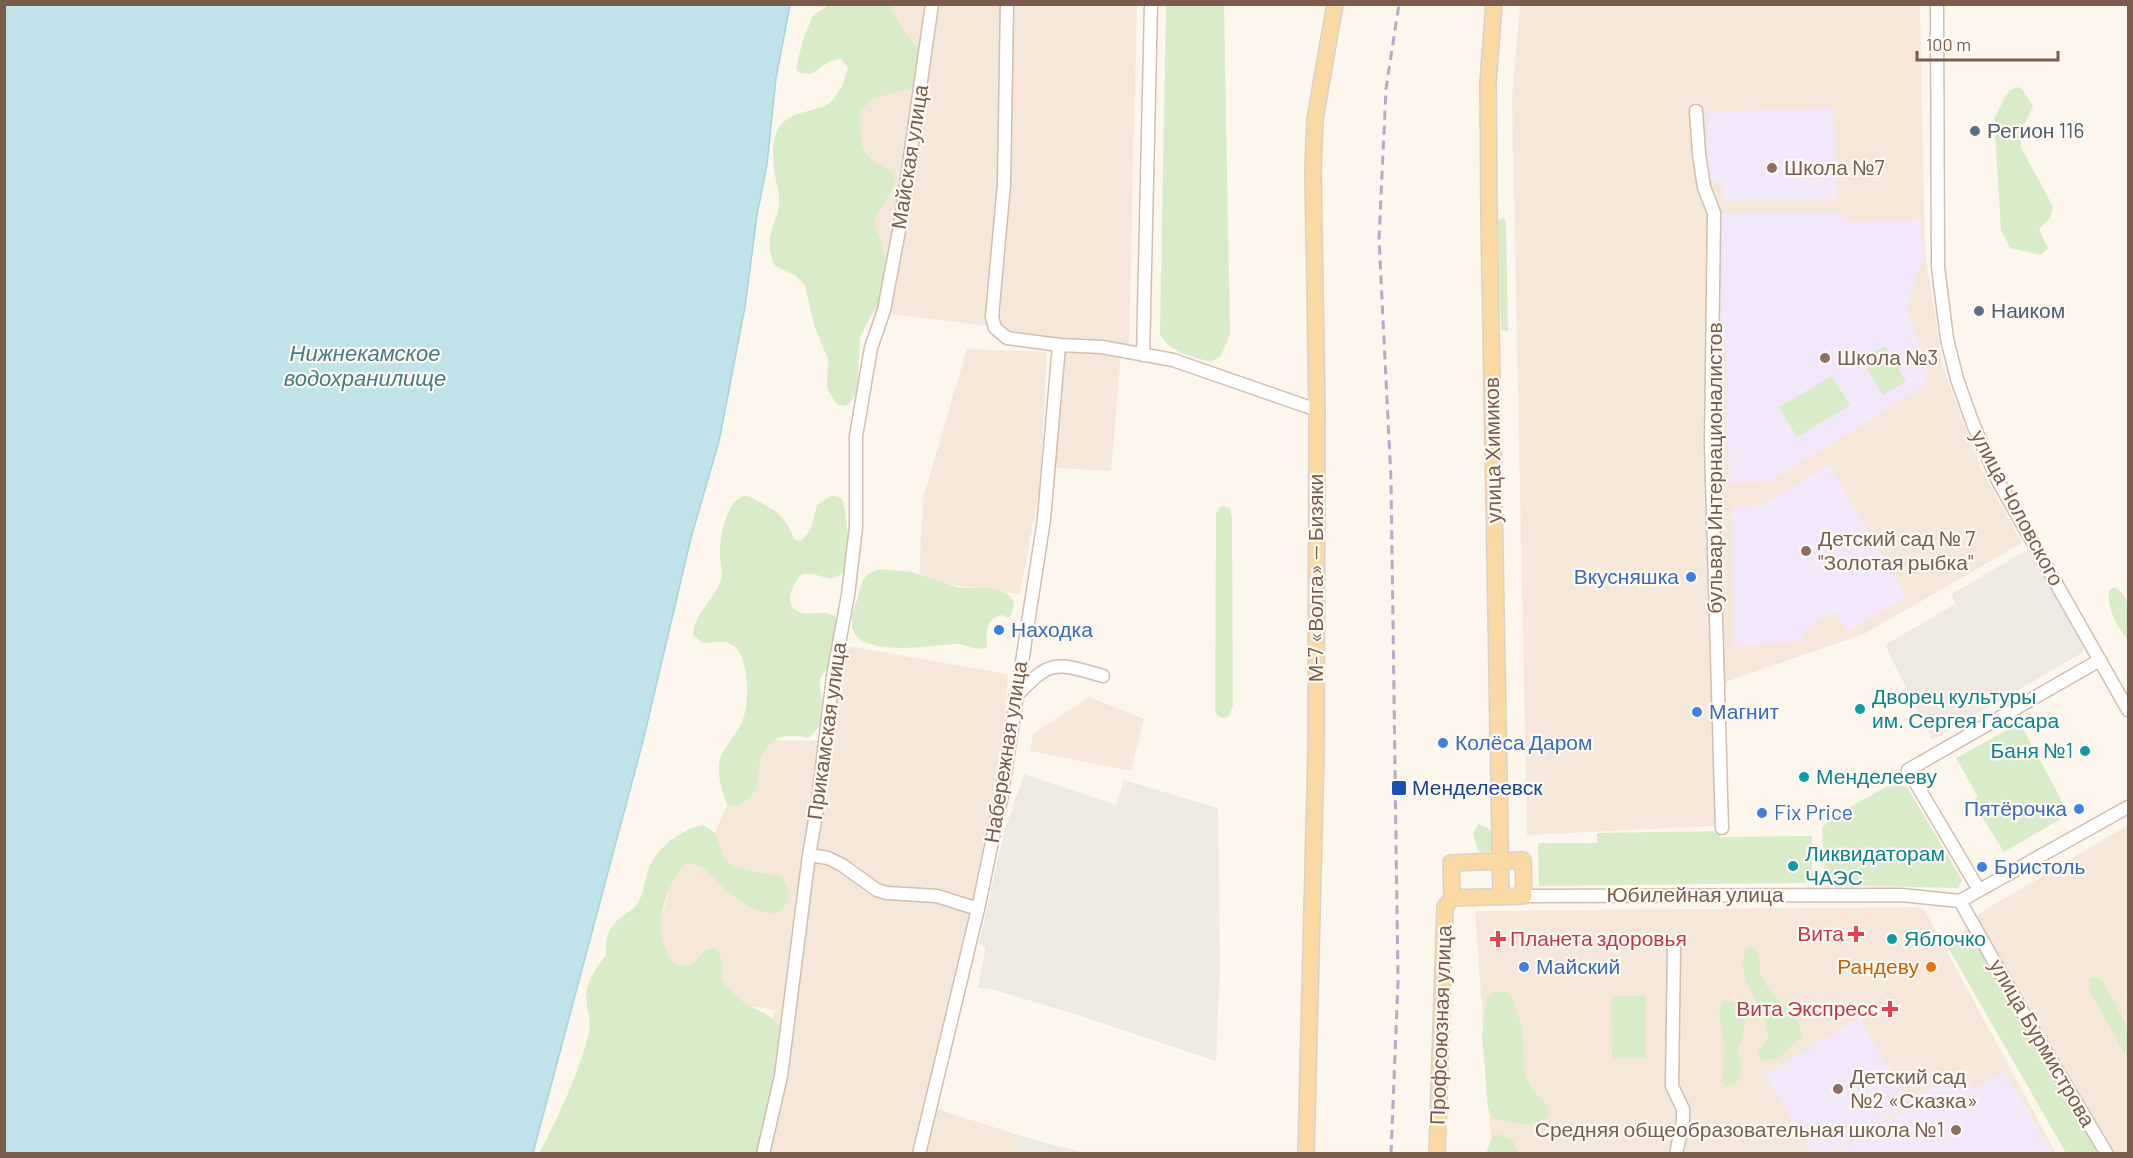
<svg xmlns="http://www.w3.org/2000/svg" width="2133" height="1158" font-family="Barlow,sans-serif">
	<rect width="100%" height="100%" fill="#fdf6ec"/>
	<!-- residential -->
	<path fill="#f5e8da" d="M866,5H1137L1129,344L1038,340L988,326L873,312L822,314Z
		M1520,5H1920L1925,252L1943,368L1981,469L2022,543L1864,634L1714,686L1715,826L1527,835L1512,98Z
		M967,349L1047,352L1040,486L1020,594L919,580L923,498Z
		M1061,350L1121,354L1111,471L1055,468Z
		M841,645L1008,674L1002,756L971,917L928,1106L1018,1135L1014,1153H753L774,1010L644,989L678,855L705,857L754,740L831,741Z
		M1089,697L1144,719L1131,771L1030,751L1033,734Z
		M2128,825V1153H2114L1973,917Z
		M1923,907L2056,1153H1492L1475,911Z"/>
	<!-- industrial -->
	<path fill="#efe9e4" d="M2028,549L2084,647L2082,653L1932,740L1885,645L1955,604L1952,594Z
		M1024,774L1116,805L1124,780L1218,808L1220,970L1216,1061L1072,1013L991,989L978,988L986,947L979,944L1004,832Z
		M1018,1135L1053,1145L1088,1153H1014Z"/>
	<!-- education -->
	<path fill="#f3e8fa" d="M1833,108L1838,199L1723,201V186L1718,181L1708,182L1707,112Z
		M1839,212L1850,221L1921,219L1923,256L1907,308L1928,373L1922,388L1771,481L1729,484L1726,344L1720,343L1718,315L1722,314L1721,213Z
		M1829,465L1907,597L1847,632L1837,613L1833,612L1805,630L1803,641L1734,647L1731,506L1762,505Z
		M1859,1018L1911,1104L1828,1153H1812L1765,1075Z
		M1959,1070L1973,1090L2004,1071L2053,1153H1833L1913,1107L1909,1100Z"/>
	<!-- green -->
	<path fill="#d8ecc9" d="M828,5H889L906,35L923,51L924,84L872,99L860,111C862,149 856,154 893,172L896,183L874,221L885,255L881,296L860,337L858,382L856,394L849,404L843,406L837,404L827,389L828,359L814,325L805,285L796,276L775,266C762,237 775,231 779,204C780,199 778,192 777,186C774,170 770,148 777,131C788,108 818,114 832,101C840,93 845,79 848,68L841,59L830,61L811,74L799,73L796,68L803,40L812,17Z
		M1166,5H1224L1230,334L1221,356L1211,362C1191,356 1172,354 1160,335Z
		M2018,87L2022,89L2033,106L2021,132V147L2053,207L2050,218L2039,229L2048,248L2041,255L2010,248L2001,230L1994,119L2006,95L2009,91Z
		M1502,218L1506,220L1508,330L1506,332L1501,329L1498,220Z
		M1885,346L1906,381L1883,395L1862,360Z
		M1832,376L1850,405L1797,437L1779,407Z
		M832,495L842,499C847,513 852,560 843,572C840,576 835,577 830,579L813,574H802C792,584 781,607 802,613C815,616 820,609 835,616L837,622L833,659L820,679C819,708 836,713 808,738C787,733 770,735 761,758C756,773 762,791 745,801C739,805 735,806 727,804C722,792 716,772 720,759C725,745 738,733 743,719C750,701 750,651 729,643C721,640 710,644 702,643L693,635C695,614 712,601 720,583C724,574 719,560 720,551C720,535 727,498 745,496C750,496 754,499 758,501C781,514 783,515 795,540L800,541C812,533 814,518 817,505Z
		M1224,506L1230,508L1232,519L1233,705L1229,716L1224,718L1218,716L1215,711L1216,513L1219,508Z
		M882,569L911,572L960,588H991L1007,593L1014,602L1012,614L1008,618L1002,615C985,619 986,633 987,647C975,652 968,644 956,644C933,645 848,661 852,620C852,613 856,604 858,597C862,580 863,573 882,569Z
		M2114,587C2133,596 2129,622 2128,640C2116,626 2107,608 2109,590Z
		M2020,723L2069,814L2004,852L1972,801L1978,797L1956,758Z
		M1891,784L1907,787L1962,880L1958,888L1829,885L1825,878L1822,828L1832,817Z
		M1478,824C1491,827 1492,832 1495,844L1491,851L1483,853L1478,851L1473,834Z
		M702,825C725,834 716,853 728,862C744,874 764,871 782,877C786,884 790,890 788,899C780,929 741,903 727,891C717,882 707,865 691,864C678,862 665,898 663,908C659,931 660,946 675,964C678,965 682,966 685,966C700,964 703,942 718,950C726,961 716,975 725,985C731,992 739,1000 746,1004C760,1012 772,1014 780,1028L761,1153L539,1154C559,1115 578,1075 589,1033C591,1024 588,1014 587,1005C583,985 594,971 606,955C605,939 608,928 620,918C627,912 633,910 638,903C645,891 645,875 651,863C661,845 683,829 702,825Z
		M1719,831L1720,837L1812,836V883L1539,886L1538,843H1597V833Z
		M1969,929L2101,1153H2066L1945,942Z
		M1750,947C1764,952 1758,964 1761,975C1762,979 1766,984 1768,988C1780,1007 1802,1011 1801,1037L1780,1057L1764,1061L1759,1057C1757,1046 1769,1043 1768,1033C1767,1009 1745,991 1743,968C1742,962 1744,955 1745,949Z
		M2092,977L2102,980L2128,1028V1057L2125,1054L2090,991L2089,981Z
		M1497,991L1507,993L1512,997C1515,1009 1523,1024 1523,1038C1524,1052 1522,1065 1527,1080C1533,1098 1552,1097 1548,1118L1532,1125L1515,1123L1498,1120L1492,1117L1488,1109L1482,1035L1487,997Z
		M1611,996H1646V1058H1612Z
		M1727,1000L1738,1005C1747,1020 1747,1035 1737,1049C1741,1062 1747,1086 1726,1086L1722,1082L1724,1047L1719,1012L1722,1001Z
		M1498,1134L1513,1141L1518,1153H1486L1492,1137Z"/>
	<!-- water -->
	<path fill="#bfe3e8" stroke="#a5d3da" stroke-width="1.5" d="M5,4L790,5L776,78L767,164L757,215L745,307L719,441L691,538L643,741L533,1153H5Z"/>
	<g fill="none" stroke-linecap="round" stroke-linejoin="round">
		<!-- minor casing -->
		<g stroke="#d1beb0" stroke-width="15">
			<path id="minor" d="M1007,4L1004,184L992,317L995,328L1007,338L1059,345L1102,347L1173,360L1317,410
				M1937,4L1938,267L1947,339L1957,379L1973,424L1998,481L2128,710
				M1696,111L1699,154L1704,187L1714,213L1711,445L1722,828
				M1143,355L1151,4
				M1015,697C1051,659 1055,662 1103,676
				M809,855L828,858L842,865L877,890L887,893L937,896L978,909
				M1979,890L1908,770L2100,660
				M1524,896L1901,895L1960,901L2128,807
				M1960,901L2030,1025L2107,1154
				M1674,947L1672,1086L1683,1109V1121L1676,1154
				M763,1154L781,1076L809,855L817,809L833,676L848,595L856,527V436L871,348L884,310L901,220L932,4
				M919,1154L978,909L1001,799L1044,519L1059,345"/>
		</g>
		<!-- major casing -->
		<g stroke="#dad1cd" stroke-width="18">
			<path id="major" d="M1494,4L1488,83L1489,214L1501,897
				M1523,860L1524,896L1452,898L1451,863Z
				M1306,1154L1316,751L1317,410L1313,170L1315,119L1335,4
				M1437,1154L1445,907L1452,898"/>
		</g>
		<!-- minor -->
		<use href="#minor" stroke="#fff" stroke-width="12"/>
		<!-- major -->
		<use href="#major" stroke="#fbd9a5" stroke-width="15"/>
		<!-- rail -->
		<path stroke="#b9a8c9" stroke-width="3" stroke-dasharray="9 6" stroke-linecap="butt" d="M1391,1154L1398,981L1391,479L1379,239L1386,89L1399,4"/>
	</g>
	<!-- markers -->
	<g fill="#5c6f8a" stroke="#fffaf3" stroke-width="2">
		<circle cx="1975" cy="131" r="6"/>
		<circle cx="1979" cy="311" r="6"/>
	</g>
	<g fill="#8d6e63" stroke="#fffaf3" stroke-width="2">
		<circle cx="1772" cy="168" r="6"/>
		<circle cx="1825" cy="358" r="6"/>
		<circle cx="1806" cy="551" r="6"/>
		<circle cx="1838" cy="1089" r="6"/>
		<circle cx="1956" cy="1130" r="6"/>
	</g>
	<g fill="#3f7fe0" stroke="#fffaf3" stroke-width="2">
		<circle cx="1691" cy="577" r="6"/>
		<circle cx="999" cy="630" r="6"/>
		<circle cx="1697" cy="712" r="6"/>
		<circle cx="1443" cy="743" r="6"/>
		<circle cx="2079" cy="809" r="6"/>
		<circle cx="1762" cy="813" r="6"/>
		<circle cx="1982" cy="867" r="6"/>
		<circle cx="1524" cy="967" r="6"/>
	</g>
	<g fill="#0f9aa8" stroke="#fffaf3" stroke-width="2">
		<circle cx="1860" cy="709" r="6"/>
		<circle cx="2085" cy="751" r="6"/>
		<circle cx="1804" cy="777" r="6"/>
		<circle cx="1793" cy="866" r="6"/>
		<circle cx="1892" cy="939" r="6"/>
	</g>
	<rect fill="#1a4fb4" stroke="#fffaf3" stroke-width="2" x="1391" y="780" width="16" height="16" rx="3"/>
	<g fill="#e0444e" stroke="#fffaf3" stroke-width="2">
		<path d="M1853 925h6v6h6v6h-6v6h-6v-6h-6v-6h6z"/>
		<path d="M1495 930h6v6h6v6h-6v6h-6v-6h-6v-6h6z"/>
		<path d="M1887 1000h6v6h6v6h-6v6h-6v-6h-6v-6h6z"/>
	</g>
	<circle fill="#e8710a" stroke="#fffaf3" stroke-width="2" cx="1931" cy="967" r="6"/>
	<g text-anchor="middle" stroke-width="4.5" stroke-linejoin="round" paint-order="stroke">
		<!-- service labels -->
		<g font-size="21" fill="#4e5e75" stroke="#fffaf3" text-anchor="start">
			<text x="1987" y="138">Регион 116</text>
			<text x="1991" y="318">Наиком</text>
		</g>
		<!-- street labels -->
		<g font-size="21" fill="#7a5c4d" stroke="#fffaf3">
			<text transform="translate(910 157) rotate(-81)" y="7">Майская улица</text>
			<text transform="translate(1493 450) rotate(-91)" y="7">улица Химиков</text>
			<text transform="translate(1715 468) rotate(-90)" y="7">бульвар Интернационалистов</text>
			<text transform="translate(2017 508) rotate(62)" y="7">улица Чоловского</text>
			<text transform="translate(1316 578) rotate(-90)" y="7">М-7 «Волга» — Бизяки</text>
			<text transform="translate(827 731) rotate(-82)" y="7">Прикамская улица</text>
			<text transform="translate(1006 752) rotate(-81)" y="7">Набережная улица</text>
			<text x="1695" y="902">Юбилейная улица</text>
			<text transform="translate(1441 1025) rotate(-88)" y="7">Профсоюзная улица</text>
			<text transform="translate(2042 1043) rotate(60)" y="7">улица Бурмистрова</text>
		</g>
		<!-- education labels -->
		<g font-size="21" fill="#785e54" stroke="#fffaf3" text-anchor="start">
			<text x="1784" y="175">Школа №7</text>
			<text x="1837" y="365">Школа №3</text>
			<text x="1818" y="546">Детский сад № 7<tspan x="1818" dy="24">"Золотая рыбка"</tspan></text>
			<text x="1850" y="1084">Детский сад<tspan x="1850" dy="24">№2 «Сказка»</tspan></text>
			<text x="1944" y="1137" text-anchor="end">Средняя общеобразовательная школа №1</text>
		</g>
		<!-- shop labels -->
		<g font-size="21" fill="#366cbe" stroke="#fffaf3" text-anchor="start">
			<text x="1679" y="584" text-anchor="end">Вкусняшка</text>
			<text x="1011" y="637">Находка</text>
			<text x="1709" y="719">Магнит</text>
			<text x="1455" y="750">Колёса Даром</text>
			<text x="2067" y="816" text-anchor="end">Пятёрочка</text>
			<text x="1774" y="820">Fix Price</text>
			<text x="1994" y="874">Бристоль</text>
			<text x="1536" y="974">Майский</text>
		</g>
		<!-- culture labels -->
		<g font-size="21" fill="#0d838f" stroke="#fffaf3" text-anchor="start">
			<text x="1872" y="704">Дворец культуры<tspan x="1872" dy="24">им. Сергея Гассара</tspan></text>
			<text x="2073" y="758" text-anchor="end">Баня №1</text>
			<text x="1816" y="784">Менделееву</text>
			<text x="1805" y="861">Ликвидаторам<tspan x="1805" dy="24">ЧАЭС</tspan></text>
			<text x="1904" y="946">Яблочко</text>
		</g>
		<!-- transit labels -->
		<g font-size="21" fill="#164399" stroke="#fffaf3" text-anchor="start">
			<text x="1412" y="795">Менделеевск</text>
		</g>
		<!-- health labels -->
		<g font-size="21" fill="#be3a42" stroke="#fffaf3" text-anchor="end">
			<text x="1844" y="941">Вита</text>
			<text x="1510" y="946" text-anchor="start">Планета здоровья</text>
			<text x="1878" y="1016">Вита Экспресс</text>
		</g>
		<!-- food labels -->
		<g font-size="21" fill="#c56008" stroke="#fffaf3" text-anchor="end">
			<text x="1919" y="974">Рандеву</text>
		</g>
		<!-- water labels -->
		<g font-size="22" font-style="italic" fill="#437c86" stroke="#fffaf3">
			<text x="365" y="361">Нижнекамское<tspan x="365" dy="25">водохранилище</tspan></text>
		</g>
	</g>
	<!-- border -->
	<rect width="2133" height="1158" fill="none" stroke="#7a5c4d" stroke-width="12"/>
	<!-- scale -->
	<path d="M1917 51v9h141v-9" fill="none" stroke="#7a5c4d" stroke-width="3"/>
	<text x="1926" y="51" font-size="18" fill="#7a5c4d" stroke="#fffaf3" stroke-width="4.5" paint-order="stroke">100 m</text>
</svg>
